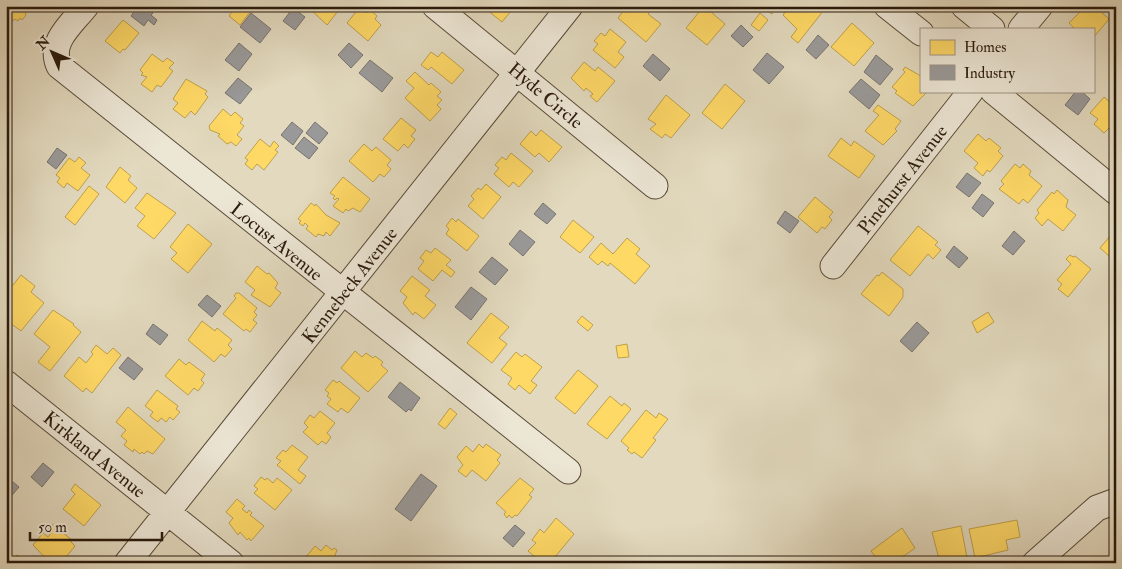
<svg xmlns="http://www.w3.org/2000/svg" width="1122" height="569" font-family="'IM FELL Double Pica',serif">
	<rect width="100%" height="100%" fill="#e2d9be"/>
	<filter id="stains"><feTurbulence type="fractalNoise" baseFrequency=".004" numOctaves="4"/><feColorMatrix values="0 0 0 0 .2 0 0 0 0 .09 0 0 0 0 .02 0 0 0 .5 -.17"/></filter>
	<radialGradient id="worn" r=".72"><stop offset=".6" stop-color="#630" stop-opacity="0"/><stop offset="1" stop-color="#630" stop-opacity=".3"/></radialGradient>
	<!-- homes -->
	<path fill="#ffd966" stroke="#bfa04b" d="M6,6H23L28,10L25,13L26,15L22,20L20,18L18,21L15,19L6,27Z
		M236,6H242L250,12L240,25L229,16Z
		M307,6H342L327,25Z
		M482,6H515L502,22Z
		M627,6L654,7L648,14L661,24L646,42L618,18Z
		M704,6L725,24L707,45L686,28Z
		M759,6H779L772,14Z
		M790,6H827L798,43L791,37L797,29L783,15Z
		M1086,6H1094L1109,19L1093,38V29H1075L1069,23Z
		M360,7L366,13L369,9L377,16L375,19L381,25L368,41L347,23Z
		M760,13L768,20L759,31L751,25Z
		M123,20L139,33L125,50L123,49L120,53L105,41Z
		M852,23L874,43L854,66L831,47Z
		M610,29L626,42L618,52L624,57L615,68L593,50L598,44L594,41L601,33L605,36Z
		M431,52L438,57L442,52L464,70L452,84L431,67L428,70L421,65Z
		M152,54L163,62L167,58L174,63L169,68L173,71L161,87L157,85L152,92L141,84L147,77L141,75L143,73L140,70Z
		M584,62L595,71L598,67L615,81L597,102L590,96L593,94L586,88L584,91L571,78Z
		M905,67L921,76V91L927,92L913,106L895,93L897,91L892,87L905,72L903,70Z
		M415,72L429,85L431,83L441,92L437,96L442,100L437,105L441,109L430,121L405,98L414,88L406,81Z
		M186,79L207,91L205,94L208,97L195,115L191,111L185,118L173,109L178,103L173,99Z
		M725,84L745,101L722,129L702,113Z
		M666,95L690,115L671,138L665,134L662,138L650,129L656,124L648,119Z
		M1104,97L1116,107L1115,133L1109,128L1104,133L1094,124L1098,119L1090,113Z
		M878,105L901,121L895,129L897,131L883,145L865,131L879,115L873,111Z
		M223,109L231,116L235,112L243,119L240,123L244,126L237,135L242,139L236,146L231,142L227,144L218,136L220,134L210,130L209,126Z
		M401,118L416,130L411,136L415,139L408,148L404,144L398,151L383,139Z
		M541,130L562,147L549,162L539,153L535,157L520,144L531,131L536,136Z
		M978,134L986,141L989,138L1001,148L998,151L1003,156L990,172L987,170L983,176L974,168L978,163L964,151Z
		M841,138L851,146L854,141L875,156L859,178L828,156Z
		M260,139L270,147L274,141L279,146L275,150L278,152L264,170L257,164L252,170L245,164L248,160L245,158Z
		M364,144L372,151L376,147L391,160L387,165L391,169L384,177L380,174L373,182L349,161Z
		M511,153L533,171L519,187L513,182L509,187L494,174L499,168L495,165L502,157L506,160Z
		M79,157L86,163L81,168L90,175L78,191L67,183L64,188L57,182L60,178L56,175L69,158L75,162Z
		M1015,164L1020,168L1023,164L1031,171L1029,175L1042,186L1028,203L1023,199L1019,204L999,189L1004,184L1001,181Z
		M120,167L131,176L128,180L137,188L125,203L106,187Z
		M343,177L370,199L360,212L353,208L348,211L346,209L343,213L333,206L339,199L337,198L335,200L333,198L335,196L330,193Z
		M486,184L501,197L483,219L468,206L474,199L471,196L478,188L481,190Z
		M89,186L99,194L75,225L65,217Z
		M1057,190L1068,200L1066,207L1076,215L1063,231L1048,219L1042,226L1035,218L1039,213L1037,210L1052,192L1054,194Z
		M147,193L176,213L154,239L137,226L145,216L135,208Z
		M815,197L833,212L829,217L832,220L825,229L822,227L817,233L798,217Z
		M311,203L315,206L316,204L326,215L340,223L330,236L326,232L324,236L318,234L316,237L306,229L308,226L305,223L303,226L299,223L301,221L298,219Z
		M452,218L456,222L458,219L479,236L467,251L446,234L449,229L446,226Z
		M573,220L594,237L580,253L560,237Z
		M188,224L212,244L188,273L171,259L177,253L170,247Z
		M918,226L938,242L935,245L941,250L933,259L928,254L910,276L890,260Z
		M1111,235L1116,237V262L1100,248Z
		M627,238L640,249L636,254L650,266L635,284L610,263L608,266L602,261L598,265L589,257L601,243L613,254Z
		M435,248L451,260L446,265L455,272L451,277L442,270L433,281L418,269L424,261L420,258L426,250L431,253Z
		M1070,255L1073,257L1075,256L1091,269L1068,297L1058,289L1062,284L1057,280L1071,264L1066,259Z
		M257,266L267,274L269,273L278,283L275,288L281,293L270,307L251,295L255,290L245,282Z
		M882,272L903,289V297L889,316L861,294L877,275L879,276Z
		M21,275L35,286L31,292L44,303L21,331L6,320V294Z
		M412,276L430,290L425,296L436,305L424,319L415,312L413,315L403,303L407,297L400,291Z
		M236,293H239L257,308L254,312L257,315L253,320L257,323L250,332L246,329L244,331L223,314L236,298L234,296Z
		M53,310L74,324L73,325L81,332L50,371L38,362L50,347L34,334Z
		M988,312L994,322L977,333L972,322Z
		M491,313L509,327L499,338L507,344L492,363L467,343Z
		M582,316L593,325L588,331L577,322Z
		M202,321L215,331L217,328L232,340L228,345L232,349L225,357L221,354L214,362L188,340Z
		M627,344L629,357L618,358L616,346Z
		M96,345L107,354L113,348L121,355L92,393L86,388L83,392L64,376L79,357L86,363L93,354L91,352Z
		M355,351L362,357L366,353L373,358L375,356L383,362L381,365L388,371L368,392L341,368Z
		M516,352L522,357L525,354L542,367L531,381L537,385L530,394L519,385L515,390L508,384L512,378L501,370Z
		M179,359L186,365L189,362L205,374L201,380L204,383L198,391L194,388L188,395L165,376Z
		M578,370L598,386L575,414L555,398Z
		M333,380L337,383L339,381L360,398L348,413L341,408L338,412L327,404L331,399L327,396L329,393L325,390Z
		M157,390L178,406L176,409L180,412L173,420L170,417L166,422L161,418L158,422L150,416L153,412L145,406Z
		M610,396L622,406L624,403L631,409L607,439L587,424Z
		M128,407L165,439L153,454L147,451L144,454L142,452L140,454L134,449L133,452L124,445L127,441L121,436L126,430L116,422Z
		M450,408L457,414L445,429L438,424Z
		M646,410L656,418L659,413L668,419L653,438L656,440L642,458L634,452L632,454L627,450L629,448L621,441Z
		M320,411L335,423L327,433L331,437L326,444L322,441L318,445L303,432L308,427L304,423L310,415L314,418Z
		M479,444L483,448L486,444L501,455L497,460L500,463L486,481L472,470L466,477L458,471L463,465L457,457L466,446L473,452Z
		M292,445L308,457L298,470L306,476L300,484L277,465L281,461L276,458L283,450L286,452Z
		M261,477L265,480L267,478L273,483L277,478L292,490L275,510L254,493L258,489L254,486Z
		M520,478L534,489L529,495L532,497L517,516L515,515L512,518L509,515L507,518L504,514L506,512L496,503Z
		M75,484L101,505L84,526L63,509L75,494L71,490Z
		M237,499L245,506L242,509L247,513L249,510L252,513L250,515L264,526L251,541L249,538L247,540L240,532L238,535L229,523L233,518L226,512Z
		M556,518L574,534L550,563H542L528,551L536,543L532,540L540,529L544,533Z
		M1017,520L1020,537L1006,540L1008,550L975,558L969,529Z
		M52,524L72,540L71,542L75,546L61,563H50L33,545L43,533L48,537L52,532L48,528Z
		M961,526L968,563H945L939,559L932,532Z
		M902,528L915,548L894,563H880L871,551Z
		M326,545L332,550L334,548L337,550L332,563H301L315,546L321,551Z
		M17,555L26,563H11Z"/>
	<!-- industry -->
	<path fill="#999" stroke="#78736f" d="M138,6H144L153,13L151,15L157,20L154,25L148,20L144,26L131,16Z
		M293,8L305,17L295,30L283,21Z
		M251,13L271,29L260,43L240,27Z
		M741,25L753,37L743,47L731,36Z
		M818,35L829,45L816,59L806,50Z
		M239,43L252,54L239,71L225,60Z
		M349,43L363,55L351,68L338,55Z
		M767,53L784,67L769,84L753,70Z
		M653,54L670,69L660,81L643,66Z
		M876,55L893,69L880,85L864,72Z
		M370,60L393,78L382,92L359,73Z
		M238,78L252,89L240,104L225,93Z
		M861,79L880,95L869,109L849,92Z
		M1076,91H1081L1090,99L1078,115L1065,105Z
		M292,122L303,131L293,145L281,135Z
		M315,122L328,133L319,144L306,133Z
		M304,137L318,148L309,159L295,148Z
		M57,148L67,155L56,169L47,162Z
		M967,173L981,183L969,197L956,187Z
		M982,194L994,203L983,217L972,208Z
		M543,203L556,214L547,224L534,214Z
		M785,211L799,221L790,233L777,223Z
		M520,230L535,242L523,256L509,244Z
		M1014,231L1025,241L1013,255L1002,246Z
		M954,246L968,258L959,268L946,257Z
		M492,257L508,270L495,285L479,272Z
		M471,287L487,299L471,320L455,307Z
		M207,295L221,306L212,317L198,305Z
		M917,322L929,333L912,352L900,341Z
		M153,324L168,335L160,345L146,334Z
		M128,357L143,369L134,380L119,368Z
		M400,382L420,398L411,411L409,409L406,412L388,397Z
		M43,463L54,472L42,487L31,477Z
		M421,474L437,486L411,521L395,509Z
		M6,476L19,487L8,500L6,499Z
		M515,525L525,533L513,547L503,538Z"/>
	<g fill="none" stroke-linecap="round" stroke-linejoin="round">
		<!-- minor casing -->
		<g stroke="#584a38" stroke-width="27">
			<path id="minor" d="M86,6C72,24 48,42 59,66L568,471
				M435,6L655,186
				M887,6L921,33
				M964,6L992,29
				M1021,29L1040,6
				M993,91L1116,192
				M833,266L971,91
				M6,383L231,563
				M127,563L570,6
				M1035,563L1097,508L1116,501"/>
		</g>
		<!-- minor -->
		<use href="#minor" stroke="#ece6d5" stroke-width="25"/>
	</g>
	<g text-anchor="middle" stroke-width="5" stroke-linejoin="round" paint-order="stroke">
		<!-- street labels -->
		<g font-size="19" fill="#2a1a0c" stroke="#ece6d5">
			<text transform="translate(546 95) rotate(40)" y="7">Hyde Circle</text>
			<text transform="translate(902 179) rotate(-52)" y="7">Pinehurst Avenue</text>
			<text transform="translate(277 241) rotate(39)" y="7">Locust Avenue</text>
			<text transform="translate(349 285) rotate(-52)" y="7">Kennebeck Avenue</text>
			<text transform="translate(95 454) rotate(39)" y="7">Kirkland Avenue</text>
		</g>
	</g>
	<!-- margin -->
	<rect width="1122" height="569" fill="none" stroke="#e2d9be" stroke-width="25"/>
	<rect x="8" y="8" width="1107" height="554" fill="none" stroke="#2a1a0c" stroke-width="2.5"/>
	<rect x="12" y="12" width="1097" height="544" fill="none" stroke="#2a1a0c"/>
	<!-- legend -->
	<rect x="920" y="28" width="175" height="65" fill="#ece6d5" stroke="#9e9485"/>
	<rect x="930" y="40" width="25" height="15" fill="#ffd966" stroke="#9e9485"/>
	<text x="964" y="52" font-size="15" fill="#2a1a0c">Homes</text>
	<rect x="930" y="65" width="25" height="15" fill="#999999" stroke="#9e9485"/>
	<text x="964" y="78" font-size="15" fill="#2a1a0c">Industry</text>
	<!-- north arrow -->
	<g transform="translate(52 52) rotate(315)" stroke="#ece6d5" stroke-width="4" paint-order="stroke">
	<path d="M0-4L9 19L0 12L-9 19Z" fill="#2a1a0c"/>
	<text y="-8" font-size="14" font-weight="bold" text-anchor="middle" fill="#2a1a0c">N</text>
	</g>
	<!-- scale -->
	<path d="M30 532v8h132v-8" fill="none" stroke="#2a1a0c" stroke-width="2.5"/>
	<text x="38" y="532" font-size="15" fill="#2a1a0c" stroke="#ece6d5" stroke-width="4" paint-order="stroke">50 m</text>
	<rect width="100%" height="100%" filter="url(#stains)"/>
	<rect width="100%" height="100%" fill="url(#worn)"/>
</svg>
